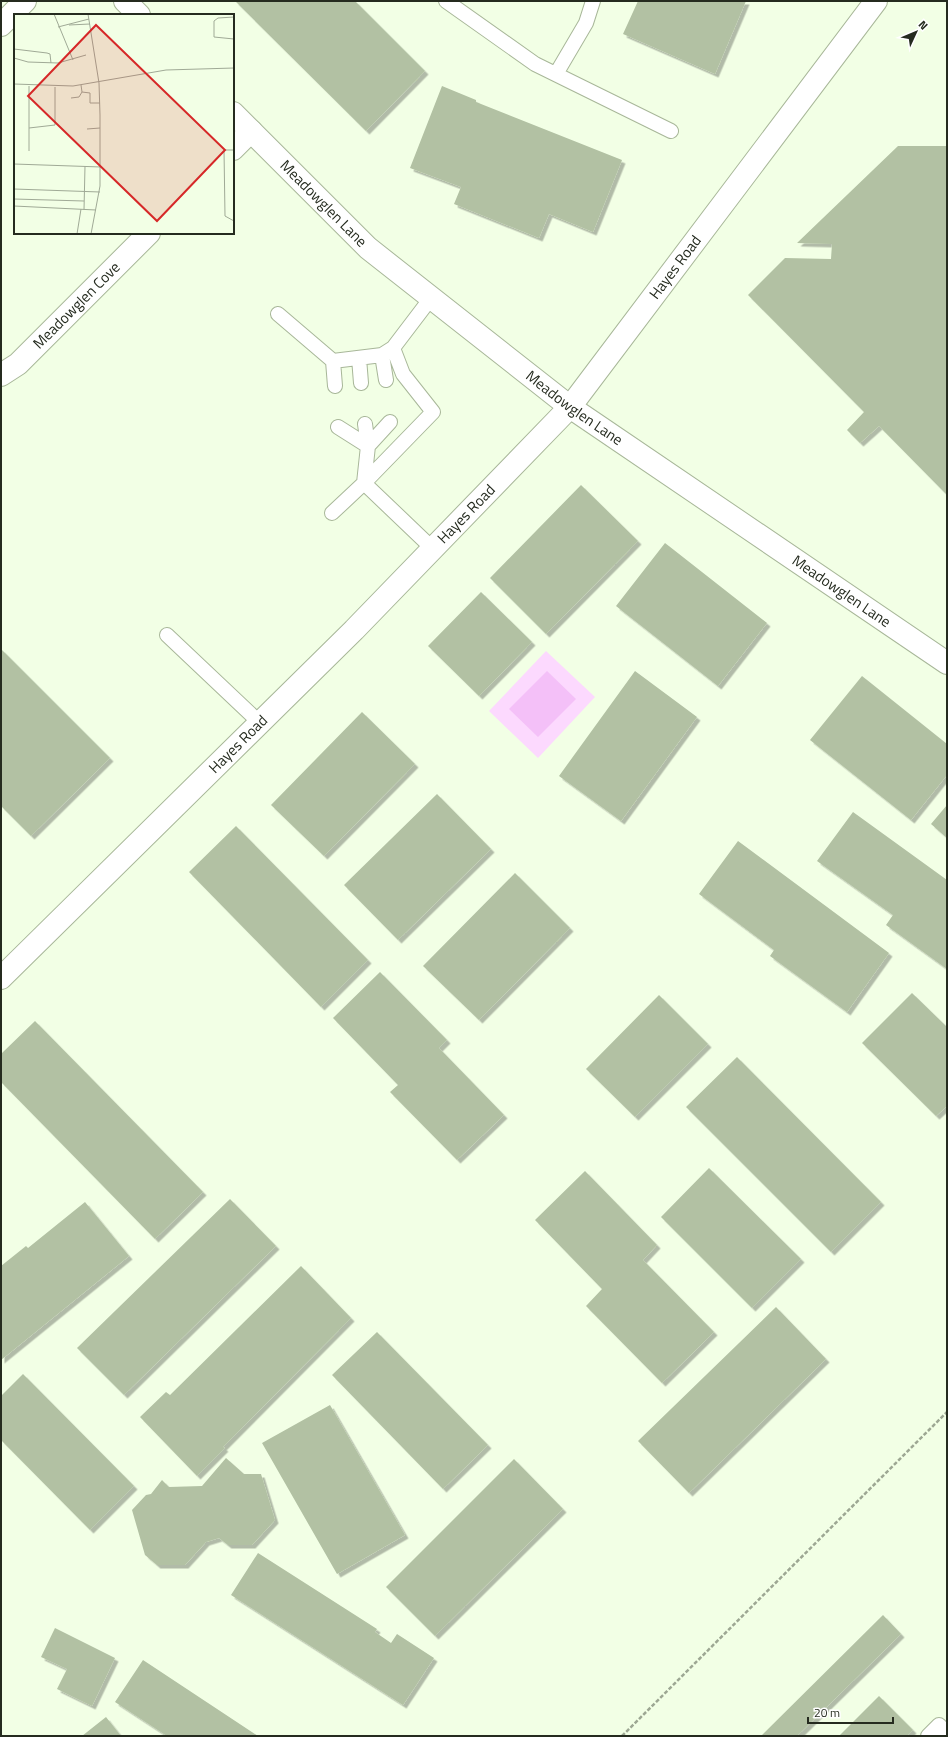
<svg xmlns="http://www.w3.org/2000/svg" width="948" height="1737" font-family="'Titillium Web',sans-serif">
	<defs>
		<filter id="shadow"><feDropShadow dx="3.5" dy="3.5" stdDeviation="0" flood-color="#0004"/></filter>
	</defs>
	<rect width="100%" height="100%" fill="#f2ffe5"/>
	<!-- green -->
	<path fill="#fcd9fe" d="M546,651L595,697L538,758L489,711Z"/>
	<!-- water -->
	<path fill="#f4c0f8" d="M547,671L576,699L538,737L509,709Z"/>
	<!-- building -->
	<path fill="#b2c1a3" filter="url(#shadow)" d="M235,1H355L425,71L366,131Z
		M638,1H746L715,74L623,34Z
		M442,86L476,100V102L622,160L593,232L549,214L539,238L454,204L461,187L410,168Z
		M898,146H947V495L879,426L860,443L847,430L864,412L748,295L785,258L831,259L832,244L797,243Z
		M581,485L638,541L546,634L490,578Z
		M665,543L767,623L718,686L616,606Z
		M481,592L532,642L479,696L428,646Z
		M1,649L110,758L31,836L1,806Z
		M635,671L697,717L621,821L559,776Z
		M862,676L947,744V775L911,820L810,740Z
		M362,712L415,764L324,856L271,805Z
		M437,794L491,849L398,940L344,885Z
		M947,805V838L931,824Z
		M853,812L947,880V969L886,925L893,915L817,861Z
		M236,826L368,960L321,1007L189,872Z
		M738,841L889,953L847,1012L770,956L774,950L699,894Z
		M515,873L570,928L479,1020L423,966Z
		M380,972L447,1040L439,1048L504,1115L457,1160L390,1092L398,1085L333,1018Z
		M912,993L947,1027V1106L936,1116L862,1043Z
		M659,995L708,1044L635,1117L586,1069Z
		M35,1021L203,1192L155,1239L1,1082V1054Z
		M737,1057L881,1202L831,1252L686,1107Z
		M709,1168L801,1259L752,1308L661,1217Z
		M585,1171L657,1245L643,1260L714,1332L662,1383L586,1306L602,1289L535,1220Z
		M230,1199L276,1246L124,1395L77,1348Z
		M85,1202L129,1256L1,1360V1266L26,1246L28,1248Z
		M301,1266L351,1318L223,1447L225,1448L197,1476L140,1417L166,1392L170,1395Z
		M776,1307L826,1359L689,1493L638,1441Z
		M377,1332L488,1445L443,1489L332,1375Z
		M23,1374L134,1486L90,1530L1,1440V1396Z
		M330,1405L405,1535L337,1574L262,1443Z
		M226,1458L244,1474H261L275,1520L252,1545H228L219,1538L206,1542L185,1565H157L145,1555L132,1510L146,1495L151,1494L162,1480L169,1487L202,1486Z
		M514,1459L563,1509L435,1636L386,1587Z
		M258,1553L377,1629L375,1632L391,1643L397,1634L434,1658L403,1705L231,1595Z
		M883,1615L901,1634L797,1736H761Z
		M55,1628L115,1658L92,1706L57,1689L67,1669L41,1657Z
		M143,1660L258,1736H167L115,1702Z
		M879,1696L913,1730L907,1736H839Z
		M106,1717L121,1736H82Z"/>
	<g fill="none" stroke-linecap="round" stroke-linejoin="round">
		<!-- service casing -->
		<g stroke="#a8b799" stroke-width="16">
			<path id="service" d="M446,1L535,64L671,131
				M556,74L586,23L593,1
				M431,298L393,348L403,374L433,412L364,483L432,548
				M278,314L333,361L382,355L393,348
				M382,355L386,380
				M359,358L361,383
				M333,361L335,386
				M338,427L368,446L390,422
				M332,513L364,483L368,446L365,424
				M167,635L260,723
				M928,1736L939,1725L947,1733"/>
		</g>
		<!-- minor casing -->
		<g stroke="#a8b799" stroke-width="24">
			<g id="minor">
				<path d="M1,25L25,1"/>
				<path d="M233,149L251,131"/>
				<path id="s1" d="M1,375L18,364L149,233"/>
			</g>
		</g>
		<!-- tertiary casing -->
		<g stroke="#a8b799" stroke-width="24">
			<g id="tertiary">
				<path d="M125,1L139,15"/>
				<path id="s2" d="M233,113L368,248L570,407L947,663"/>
				<path id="s3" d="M1,978L354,630L570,407L876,1"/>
			</g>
		</g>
		<!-- path -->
		<path stroke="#9da793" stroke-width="2.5" stroke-dasharray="4 2" stroke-linecap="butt" d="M622,1736L947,1412"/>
		<!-- service -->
		<use href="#service" stroke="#fff" stroke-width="14"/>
		<!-- minor -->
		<use href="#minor" stroke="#fff" stroke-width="22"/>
		<!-- tertiary -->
		<use href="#tertiary" stroke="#fff" stroke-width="22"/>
	</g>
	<g text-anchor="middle" stroke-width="3" stroke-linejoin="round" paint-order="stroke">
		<!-- street labels -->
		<g font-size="15" fill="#252b1f" stroke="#fff">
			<text dy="5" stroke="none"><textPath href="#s2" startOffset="128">Meadowglen Lane</textPath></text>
			<text dy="5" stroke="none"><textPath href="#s3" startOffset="981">Hayes Road</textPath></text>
			<text dy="5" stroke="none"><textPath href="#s1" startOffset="103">Meadowglen Cove</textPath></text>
			<text dy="5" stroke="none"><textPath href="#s2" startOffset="452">Meadowglen Lane</textPath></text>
			<text dy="5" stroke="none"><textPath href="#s3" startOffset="657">Hayes Road</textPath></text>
			<text dy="5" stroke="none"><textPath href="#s2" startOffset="776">Meadowglen Lane</textPath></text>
			<text dy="5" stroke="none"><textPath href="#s3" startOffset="333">Hayes Road</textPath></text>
		</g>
	</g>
	<!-- overview -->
	<g transform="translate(14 14)">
		<rect width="220" height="220" fill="#f2ffe5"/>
		<path fill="none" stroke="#a0aa96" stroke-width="1" d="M40,0L59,46M74,0L85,69L86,101V172L77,220M220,3L204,4L200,7V23L220,25M55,11L76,10M44,13L75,5M0,35L33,39L36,40L37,49M0,44L14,48L44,49L72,41M0,70L59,72L152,56L220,54M67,71L68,78L76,79V89H86M15,72V137M57,84L65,83L68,78M15,114L41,111V73M73,115L86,114M220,136H210L211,202L220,207M0,150L87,153M0,175L86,178M0,185L70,187M0,192L82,196M70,196L71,152M63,220L67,195"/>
		<path fill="#d62828" fill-opacity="0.15" stroke="#d62828" stroke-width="2" d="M82,11L211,136L143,207L14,82Z"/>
		<rect width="220" height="220" fill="none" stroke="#252b1f" stroke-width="2"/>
	</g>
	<!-- border -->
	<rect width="948" height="1737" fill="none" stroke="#252b1f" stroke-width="4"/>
	<!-- north arrow -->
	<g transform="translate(916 32) rotate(46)" stroke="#ffffff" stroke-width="3" paint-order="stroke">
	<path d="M0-3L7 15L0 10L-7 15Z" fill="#252b1f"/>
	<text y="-6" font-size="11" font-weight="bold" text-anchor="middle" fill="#252b1f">N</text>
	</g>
	<!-- scale -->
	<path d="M808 1717v6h85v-6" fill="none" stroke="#252b1f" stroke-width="2"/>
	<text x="814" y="1717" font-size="12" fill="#252b1f" stroke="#ffffff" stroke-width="3" paint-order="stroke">20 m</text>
</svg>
